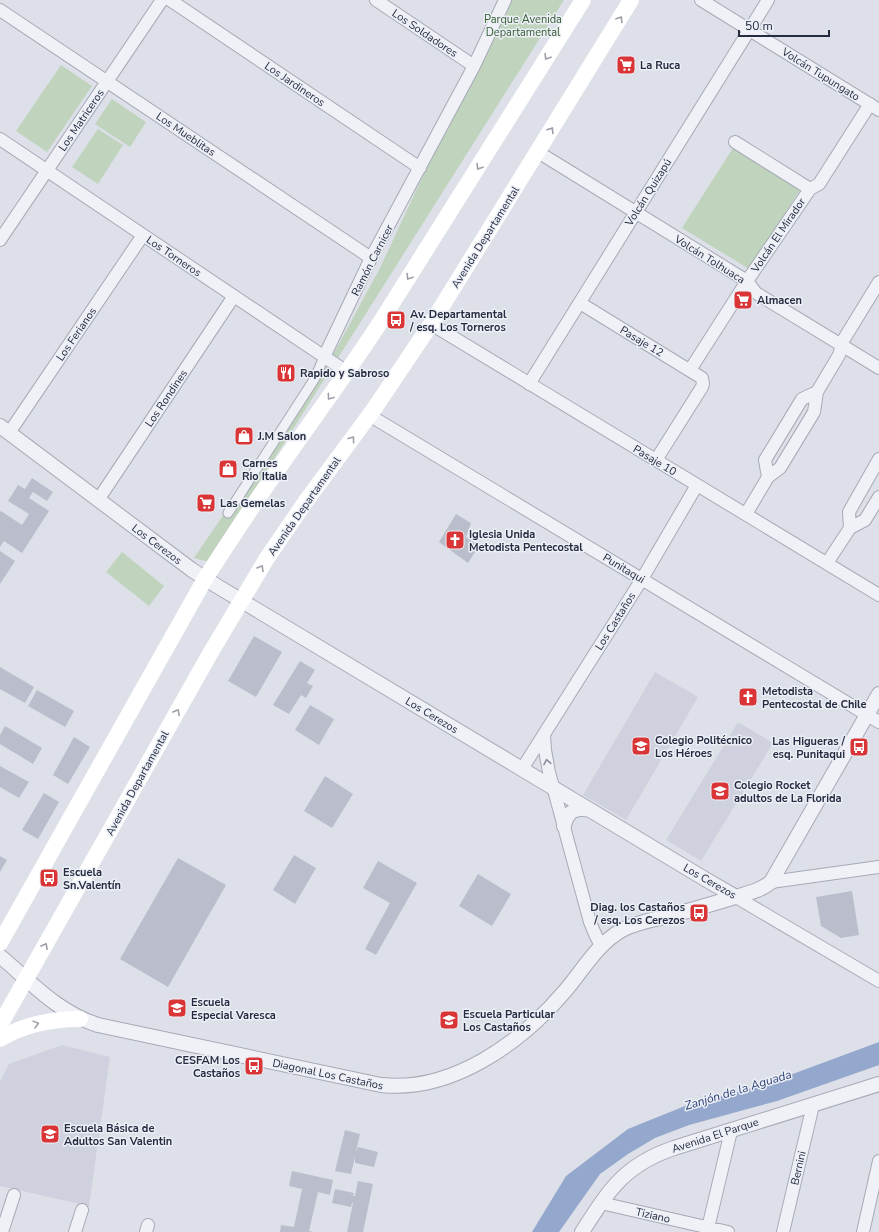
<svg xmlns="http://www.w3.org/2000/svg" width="879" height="1232" font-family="'Nunito Sans',sans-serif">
	<rect width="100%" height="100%" fill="#dde0e8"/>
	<!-- built -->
	<path fill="#cfd2de" d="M655,672L698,697L626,820L583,795Z
		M738,722L773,743L701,861L666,840Z
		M62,1045L110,1057L89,1206L0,1186V1082L9,1064Z"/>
	<!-- green -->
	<path fill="#bfd3bd" d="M512,0H564L209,562L194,558L335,351L380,268L427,167L480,59Z
		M61,65L92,86L47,152L16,131Z
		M112,99L146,122L130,147L95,124Z
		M98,129L123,145L98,184L72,167Z
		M733,148L800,190L749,269L682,228Z
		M122,552L164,586L149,606L106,572Z"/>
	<!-- water -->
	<path fill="#94a7cc" d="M879,1042V1065L777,1101L689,1125L655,1138L628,1154L600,1174L559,1232H532L566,1176L628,1129L685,1106L763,1085Z"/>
	<!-- building -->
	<path fill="#babecc" d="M32,478L53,492L47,501L33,492L29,498L49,511L22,553L4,541L0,547V512L1,511L22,525L29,514L8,501L18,485L25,489Z
		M456,514L471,523L466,537L479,546L468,563L439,542Z
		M0,551L15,561L0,584Z
		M254,636L282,652L256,697L228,681Z
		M300,661L315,670L307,683L313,686L306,698L301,695L289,714L273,705Z
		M0,667L34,687L25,703L0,689Z
		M37,690L74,711L65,727L28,706Z
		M310,705L334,719L319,745L295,730Z
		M5,726L42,748L33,764L0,744V735Z
		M74,737L90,747L68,784L53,775Z
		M0,766L29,782L19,798L0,787Z
		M325,776L353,794L332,828L304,811Z
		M44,793L59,802L38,839L22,830Z
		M294,855L316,868L295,904L273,890Z
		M0,856L7,860L0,872Z
		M178,858L226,885L168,987L120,959Z
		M378,861L417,883L376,955L365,949L390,903L363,888Z
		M478,874L511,894L492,926L459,906Z
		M852,891L859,935L841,938L821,926L816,897Z
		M345,1130L360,1134L356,1152L358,1147L378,1152L374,1167L355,1163V1157L351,1174L335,1171Z
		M292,1171L333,1180L330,1195L318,1192L309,1231L313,1232H280L281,1225L294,1227L302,1189L289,1186Z
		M358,1181L373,1184L363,1232H347L353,1203H352L351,1207L332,1203L335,1189L354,1193L353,1196H355Z"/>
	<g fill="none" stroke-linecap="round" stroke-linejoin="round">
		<!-- pedestrian casing -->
		<g stroke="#a6aab6" stroke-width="11">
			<path id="pedestrian" d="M228,513L315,378L324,357"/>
		</g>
		<!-- minor casing -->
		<g stroke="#a6aab6" stroke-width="14">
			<path id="minor" d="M170,0L420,168
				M376,0L474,66
				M701,0L879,110
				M0,10L371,258
				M0,139L347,372
				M735,142L810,189
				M538,152L747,281L756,293L879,368
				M0,240L162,0
				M580,303L702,378L703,384L702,387L656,460
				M431,324L879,595
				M324,357L371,258L474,66L505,0
				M690,370L747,281L810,189L819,184L870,104
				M529,384L768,0
				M369,415L879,722
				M9,433L143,235
				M768,477L780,468L814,412L817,392
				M98,500L234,296
				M746,514L768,477L765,460L802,399L817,392L839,355L844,339L879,282
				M850,528L865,520L879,497
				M827,563L850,528L849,512L879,459
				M544,735L545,750L549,772L590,922L595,934L601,946
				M522,769L642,579L697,485
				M771,882L879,867
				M736,897L879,981
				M601,1203L728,1232
				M708,1228L731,1131
				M2,1232L14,1195
				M75,1232L82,1210
				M146,1232L148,1225
				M783,1232L813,1105
				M863,1232L879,1161"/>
		</g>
		<!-- tertiary casing -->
		<g stroke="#a6aab6" stroke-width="16">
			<path id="tertiary" d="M0,426L192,570L217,586L705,879L736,897
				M564,826C567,811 575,807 590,810
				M0,956C32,983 57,1012 98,1025L381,1085C451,1093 521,1043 565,991C583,970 597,944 622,930C635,923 651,920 665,917C689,911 712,904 735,897C748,893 760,891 771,882L879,694
				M582,1232C609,1190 624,1165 674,1148L879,1084"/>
		</g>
		<!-- pedestrian -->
		<use href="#pedestrian" stroke="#f0f1f6" stroke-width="9"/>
		<!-- minor -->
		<use href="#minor" stroke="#f0f1f6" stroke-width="12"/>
		<!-- tertiary -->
		<use href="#tertiary" stroke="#f0f1f6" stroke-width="14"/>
		<!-- secondary -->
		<path stroke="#fff" stroke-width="16" d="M0,943L205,579C230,540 255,502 281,465C315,416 351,368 383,318L583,0
			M0,1025L211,652L267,558L306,501L374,409L431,324L631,0
			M0,1039C25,1024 51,1019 80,1019"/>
	</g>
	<!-- one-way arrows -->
	<defs><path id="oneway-chevron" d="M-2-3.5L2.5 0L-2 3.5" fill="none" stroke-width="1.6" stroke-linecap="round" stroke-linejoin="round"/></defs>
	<g stroke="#9da0a9">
		<use href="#oneway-chevron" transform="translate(620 19) rotate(-58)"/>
		<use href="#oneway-chevron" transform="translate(547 57) rotate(122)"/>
		<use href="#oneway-chevron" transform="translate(551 130) rotate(-58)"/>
		<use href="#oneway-chevron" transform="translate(479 167) rotate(122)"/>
		<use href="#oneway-chevron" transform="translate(409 277) rotate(122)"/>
		<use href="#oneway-chevron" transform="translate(330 397) rotate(126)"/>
		<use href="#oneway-chevron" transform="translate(352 439) rotate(-53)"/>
		<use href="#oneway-chevron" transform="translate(261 568) rotate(-59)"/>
		<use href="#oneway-chevron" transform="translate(177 712) rotate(-61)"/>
		<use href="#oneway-chevron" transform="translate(45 946) rotate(-61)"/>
		<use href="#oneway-chevron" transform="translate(36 1024) rotate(-15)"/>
	</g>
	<use stroke="#8a8e9b" href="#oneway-chevron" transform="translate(547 762) rotate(-101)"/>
	<!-- icons -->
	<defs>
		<g id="supermarket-square" transform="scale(1)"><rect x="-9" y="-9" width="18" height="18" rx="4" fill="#da3536" stroke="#eceff6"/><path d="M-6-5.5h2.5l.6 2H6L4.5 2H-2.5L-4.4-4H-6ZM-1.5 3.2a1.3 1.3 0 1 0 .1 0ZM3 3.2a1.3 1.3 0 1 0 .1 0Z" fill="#fff"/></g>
		<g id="bus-square" transform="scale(1)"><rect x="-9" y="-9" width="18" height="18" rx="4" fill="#da3536" stroke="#eceff6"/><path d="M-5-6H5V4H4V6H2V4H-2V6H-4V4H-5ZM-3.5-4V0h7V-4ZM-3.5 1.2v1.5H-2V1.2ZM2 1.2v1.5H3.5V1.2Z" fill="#fff"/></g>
		<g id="restaurant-square" transform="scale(1)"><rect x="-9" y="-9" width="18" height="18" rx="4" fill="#da3536" stroke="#eceff6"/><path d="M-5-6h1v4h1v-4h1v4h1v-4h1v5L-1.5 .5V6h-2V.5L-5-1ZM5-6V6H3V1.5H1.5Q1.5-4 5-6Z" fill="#fff"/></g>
		<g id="shop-square" transform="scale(1)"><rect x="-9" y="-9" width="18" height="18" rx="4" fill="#da3536" stroke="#eceff6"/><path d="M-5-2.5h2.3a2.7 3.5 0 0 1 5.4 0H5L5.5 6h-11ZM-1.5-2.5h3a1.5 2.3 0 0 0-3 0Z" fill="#fff"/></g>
		<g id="church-square" transform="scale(1)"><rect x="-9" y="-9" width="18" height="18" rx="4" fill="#da3536" stroke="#eceff6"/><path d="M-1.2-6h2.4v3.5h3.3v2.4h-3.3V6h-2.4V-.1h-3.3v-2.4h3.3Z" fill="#fff"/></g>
		<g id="school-square" transform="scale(1)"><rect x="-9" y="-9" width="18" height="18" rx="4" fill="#da3536" stroke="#eceff6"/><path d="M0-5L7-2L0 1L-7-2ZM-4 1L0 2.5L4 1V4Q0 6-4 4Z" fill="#fff"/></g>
	</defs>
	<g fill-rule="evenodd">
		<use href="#supermarket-square" x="626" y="65"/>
		<use href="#supermarket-square" x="743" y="300"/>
		<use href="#bus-square" x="396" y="320"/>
		<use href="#restaurant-square" x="286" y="373"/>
		<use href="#shop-square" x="244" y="436"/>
		<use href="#shop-square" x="228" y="469"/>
		<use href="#supermarket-square" x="206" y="503"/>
		<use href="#church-square" x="455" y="540"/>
		<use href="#church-square" x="748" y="697"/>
		<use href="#school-square" x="641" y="746"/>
		<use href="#bus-square" x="859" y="747"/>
		<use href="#school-square" x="720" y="791"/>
		<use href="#bus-square" x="49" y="878"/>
		<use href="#bus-square" x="699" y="913"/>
		<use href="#school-square" x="177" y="1008"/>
		<use href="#school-square" x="449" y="1020"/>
		<use href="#bus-square" x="254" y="1066"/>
		<use href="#school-square" x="50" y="1134"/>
	</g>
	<g text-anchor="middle" stroke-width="3" stroke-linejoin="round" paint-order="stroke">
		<!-- park labels -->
		<g font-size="11" fill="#335d31" stroke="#eceff6">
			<text x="523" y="23">Parque Avenida<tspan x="523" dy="13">Departamental</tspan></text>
		</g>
		<!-- street labels -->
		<g font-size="11" fill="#252b40" stroke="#eceff6">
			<text transform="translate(425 33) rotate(34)" y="4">Los Soldadores</text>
			<text transform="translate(821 74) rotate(32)" y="4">Volcán Tupungato</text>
			<text transform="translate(295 84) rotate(34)" y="4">Los Jardineros</text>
			<text transform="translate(81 120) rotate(-56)" y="4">Los Matriceros</text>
			<text transform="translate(186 134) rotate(34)" y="4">Los Mueblitas</text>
			<text transform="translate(648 192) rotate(-58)" y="4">Volcán Quizapú</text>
			<text transform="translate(778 235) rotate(-56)" y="4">Volcán El Mirador</text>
			<text transform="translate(485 237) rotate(-58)" y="4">Avenida Departamental</text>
			<text transform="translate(174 256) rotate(34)" y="4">Los Torneros</text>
			<text transform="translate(710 259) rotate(32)" y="4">Volcán Tolhuaca</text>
			<text transform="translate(372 260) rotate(-63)" y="4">Ramón Carnicer</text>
			<text transform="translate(76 334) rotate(-56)" y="4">Los Ferianos</text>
			<text transform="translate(642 341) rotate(31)" y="4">Pasaje 12</text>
			<text transform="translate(166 398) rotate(-56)" y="4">Los Rondines</text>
			<text transform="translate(655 460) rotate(31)" y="4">Pasaje 10</text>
			<text transform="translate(304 506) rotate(-55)" y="4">Avenida Departamental</text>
			<text transform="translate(157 544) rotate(37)" y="4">Los Cerezos</text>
			<text transform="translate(624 568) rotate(31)" y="4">Punitaqui</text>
			<text transform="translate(615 621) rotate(-58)" y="4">Los Castaños</text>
			<text transform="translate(432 715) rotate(31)" y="4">Los Cerezos</text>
			<text transform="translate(137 783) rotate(-61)" y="4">Avenida Departamental</text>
			<text transform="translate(710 881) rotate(30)" y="4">Los Cerezos</text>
			<text transform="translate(328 1074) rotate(12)" y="4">Diagonal Los Castaños</text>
			<text transform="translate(715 1135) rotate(-18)" y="4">Avenida El Parque</text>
			<text transform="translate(798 1168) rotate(-77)" y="4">Bernini</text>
			<text transform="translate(653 1215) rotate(13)" y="4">Tiziano</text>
		</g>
		<!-- poi labels -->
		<g font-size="11" font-weight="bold" fill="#252b40" stroke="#eceff6" text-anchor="start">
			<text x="640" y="69">La Ruca</text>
			<text x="757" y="304">Almacen</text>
			<text x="410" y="318">Av. Departamental<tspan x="410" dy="13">/ esq. Los Torneros</tspan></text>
			<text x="300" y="377">Rapido y Sabroso</text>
			<text x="258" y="440">J.M Salon</text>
			<text x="242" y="467">Carnes<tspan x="242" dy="13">Rio Italia</tspan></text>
			<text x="220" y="507">Las Gemelas</text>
			<text x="469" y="538">Iglesia Unida<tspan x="469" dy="13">Metodista Pentecostal</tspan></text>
			<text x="762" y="695">Metodista<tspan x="762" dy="13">Pentecostal de Chile</tspan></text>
			<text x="655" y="744">Colegio Politécnico<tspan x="655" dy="13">Los Héroes</tspan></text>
			<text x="845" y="745" text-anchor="end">Las Higueras /<tspan x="845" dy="13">esq. Punitaqui</tspan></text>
			<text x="734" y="789">Colegio Rocket<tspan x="734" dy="13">adultos de La Florida</tspan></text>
			<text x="63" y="876">Escuela<tspan x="63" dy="13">Sn.Valentín</tspan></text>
			<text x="685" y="911" text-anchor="end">Diag. los Castaños<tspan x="685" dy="13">/ esq. Los Cerezos</tspan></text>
			<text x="191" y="1006">Escuela<tspan x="191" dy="13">Especial Varesca</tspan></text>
			<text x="463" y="1018">Escuela Particular<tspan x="463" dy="13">Los Castaños</tspan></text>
			<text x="240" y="1064" text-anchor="end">CESFAM Los<tspan x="240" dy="13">Castaños</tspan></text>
			<text x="64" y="1132">Escuela Básica de<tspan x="64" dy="13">Adultos San Valentin</tspan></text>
		</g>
		<!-- water labels -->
		<g font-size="12" font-style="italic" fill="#2c4278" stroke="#eceff6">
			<text transform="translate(738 1090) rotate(-17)" y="4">Zanjón de la Aguada</text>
		</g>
	</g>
	<!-- scale -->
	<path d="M739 30v6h90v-6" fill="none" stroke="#252b40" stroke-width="2"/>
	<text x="745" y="30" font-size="12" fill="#252b40" stroke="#eceff6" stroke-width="3" paint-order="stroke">50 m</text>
</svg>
